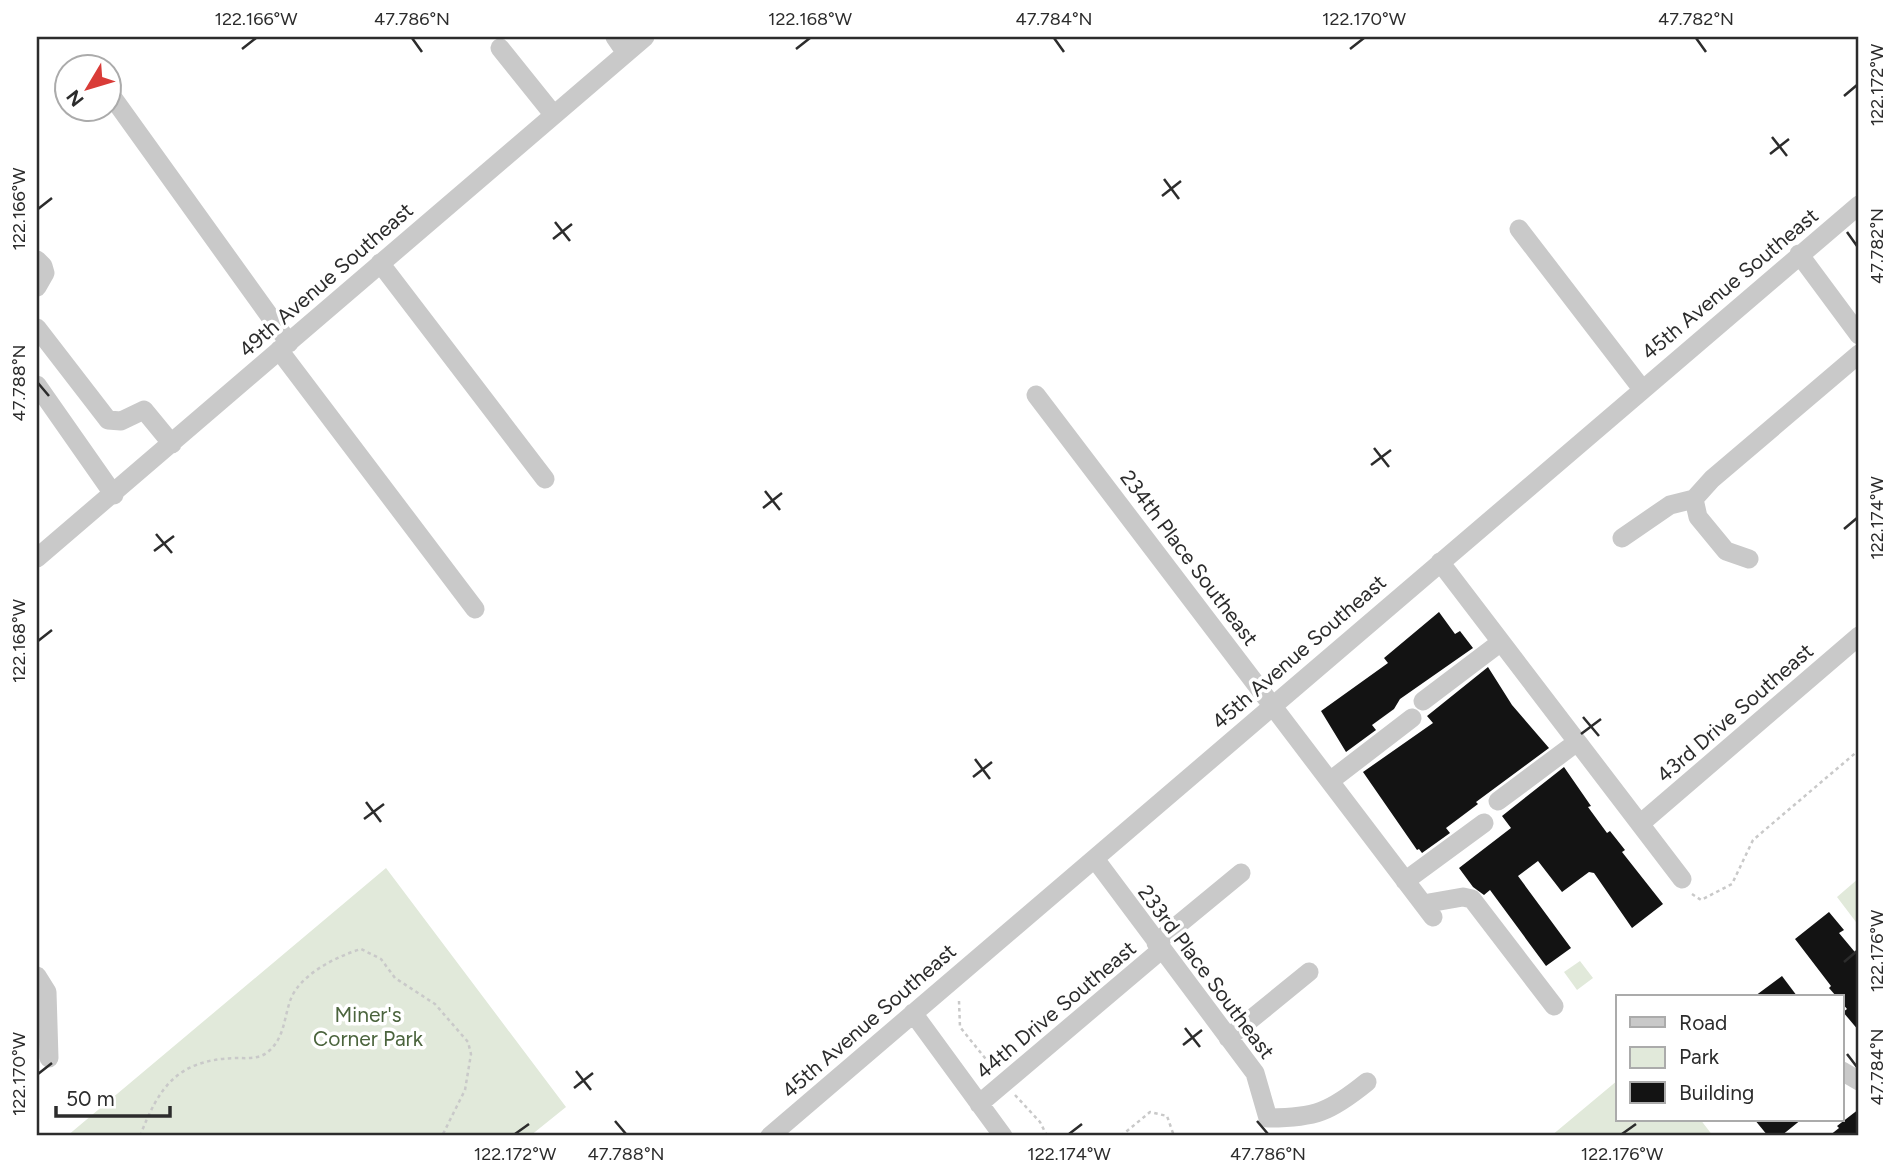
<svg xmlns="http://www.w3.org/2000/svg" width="1896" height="1173" font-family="Figtree,sans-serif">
	<rect width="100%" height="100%" fill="#fff"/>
	<!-- green -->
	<path fill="#e1e9da" d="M386,868L566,1107L530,1136H67Z
		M1859,878V926L1837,897Z
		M1580,961L1593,978L1577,990L1564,972Z
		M1618,1080V1119H1700L1713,1136H1551Z"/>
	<!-- building -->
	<path fill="#131313" d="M1439,612L1455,634L1460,631L1473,648L1400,699L1394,709L1372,725L1376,730L1346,752L1321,711L1388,663L1384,658Z
		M1488,667L1512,705L1549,748L1476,802L1478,804L1446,828L1450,833L1422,853L1419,849L1417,850L1363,772L1433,723L1427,716Z
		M1564,767L1591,806L1588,807L1607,833L1610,831L1625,850L1622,852L1663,904L1632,928L1594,873L1589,872L1562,892L1538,861L1518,876L1571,948L1546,966L1490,890L1484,895L1473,887L1459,868L1511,828L1502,816Z
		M1829,912L1844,930L1839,933L1859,957V1031L1843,1012L1847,1009L1842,1003V996H1836L1829,988L1831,986L1795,939Z
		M1782,976L1797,996H1755Z
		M1859,1109V1136H1829L1839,1128L1837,1126Z
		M1754,1119H1802L1781,1136H1768Z"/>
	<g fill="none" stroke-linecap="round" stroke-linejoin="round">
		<!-- path -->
		<path stroke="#c9c9c9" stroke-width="2.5" stroke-dasharray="3.5 3.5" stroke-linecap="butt" d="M1692,894L1701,900L1732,884L1753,840L1859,750
			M959,1001L960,1027L993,1068
			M1015,1095L1040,1122L1047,1136
			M140,1136C159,1087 177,1060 235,1058C247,1058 260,1060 270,1050C284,1037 284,1019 290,1001C299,975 335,957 361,949L381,959L395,978L435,1004L468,1042L471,1054L465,1090L442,1136
			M351,1136H371
			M406,1136H429
			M1121,1136L1150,1112L1167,1116L1174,1136"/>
		<!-- minor -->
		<path stroke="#c9c9c9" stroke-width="19" d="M615,37L626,53
			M500,48L553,114
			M108,91L289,343
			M1519,229L1642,389
			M1799,254L1859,335
			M37,260L43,266L45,273L37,287
			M380,263L545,479
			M37,328L108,420L121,421L144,410L172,444
			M279,350L475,609
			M37,385L114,495
			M1036,395L1433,917
			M1694,499L1712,479L1859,354
			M1694,499L1698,517L1726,551L1749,559
			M1622,538L1670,505L1694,499
			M37,558L645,37
			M1440,562L1682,879
			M1423,701L1501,642
			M1330,781L1412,718
			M1498,801L1577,742
			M1640,824L1859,636
			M1095,859L1255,1073L1268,1118C1315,1118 1330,1112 1367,1082
			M1405,881L1484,823
			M1423,904L1463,897L1472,899L1554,1006
			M1156,943L1241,873
			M37,976L47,992L49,1058
			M913,1013L1003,1136
			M1228,1038L1309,972
			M1842,1071L1859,1081
			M979,1104L1161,950
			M770,1136L1859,205"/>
	</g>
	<!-- ticks -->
	<path fill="none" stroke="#2c2c2c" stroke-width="2.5" d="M412,38L422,52M1054,38L1064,52M1696,38L1706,52M242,49L256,38M796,49L810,38M1350,49L1364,38M1844,96L1857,85M1772,137L1787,156M1770,154L1789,139M1164,179L1179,199M1162,196L1181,181M38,209L52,198M555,222L570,241M1847,232L1857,246M553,239L572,224M38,383L49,396M1374,448L1389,467M1371,465L1391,450M765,491L780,510M763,508L782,493M1844,529L1857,518M156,534L172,553M154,551L174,536M38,641L52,630M1583,717L1599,736M1581,734L1601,719M975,759L990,779M973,777L992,762M366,802L381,822M364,819L384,804M1844,962L1857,951M1185,1028L1200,1047M1183,1045L1202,1030M1847,1054L1857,1067M576,1071L591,1090M38,1074L52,1063M574,1088L593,1073M615,1121L626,1134M1257,1121L1268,1134M515,1134L529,1124M1069,1134L1082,1124M1622,1134L1636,1124"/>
	<g text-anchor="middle" stroke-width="7" stroke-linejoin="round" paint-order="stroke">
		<!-- street labels -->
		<g font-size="21" fill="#2c2c2c" stroke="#fff">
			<text transform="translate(326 280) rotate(-41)" y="7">49th Avenue Southeast</text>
			<text transform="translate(1730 284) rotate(-40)" y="7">45th Avenue Southeast</text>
			<text transform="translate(1189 558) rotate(53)" y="7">234th Place Southeast</text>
			<text transform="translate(1299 652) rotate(-41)" y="7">45th Avenue Southeast</text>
			<text transform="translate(1735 713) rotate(-41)" y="7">43rd Drive Southeast</text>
			<text transform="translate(1206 972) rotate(53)" y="7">233rd Place Southeast</text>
			<text transform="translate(1056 1010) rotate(-40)" y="7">44th Drive Southeast</text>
			<text transform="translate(869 1021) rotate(-41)" y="7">45th Avenue Southeast</text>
		</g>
		<!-- park labels -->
		<g font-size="21" fill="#4b643d" stroke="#fff">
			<text x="368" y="1022">Miner's<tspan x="368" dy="24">Corner Park</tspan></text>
		</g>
	</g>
	<!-- border -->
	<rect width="1896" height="1173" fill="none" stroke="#ffffff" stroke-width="77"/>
	<!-- legend -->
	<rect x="1616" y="995" width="228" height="126" fill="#ffffff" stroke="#ababab" stroke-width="2"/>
	<rect x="1630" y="1017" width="35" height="10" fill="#c9c9c9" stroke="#ababab" stroke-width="2"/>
	<text x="1679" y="1030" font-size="21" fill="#2c2c2c">Road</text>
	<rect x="1630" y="1047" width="35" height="21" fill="#e1e9da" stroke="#ababab" stroke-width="2"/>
	<text x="1679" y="1064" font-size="21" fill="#2c2c2c">Park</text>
	<rect x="1630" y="1082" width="35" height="21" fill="#131313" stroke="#ababab" stroke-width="2"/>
	<text x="1679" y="1100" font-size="21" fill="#2c2c2c">Building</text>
	<!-- north arrow -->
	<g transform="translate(88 88) rotate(232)"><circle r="33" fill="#ffffff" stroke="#ababab" stroke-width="2"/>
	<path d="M0-5L12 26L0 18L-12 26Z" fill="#d93c38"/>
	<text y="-10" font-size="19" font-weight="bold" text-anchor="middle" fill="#2c2c2c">N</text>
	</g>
	<!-- scale -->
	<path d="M56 1106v10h114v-10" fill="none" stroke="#2c2c2c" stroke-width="3.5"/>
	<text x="66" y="1106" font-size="21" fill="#2c2c2c" stroke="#ffffff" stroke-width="5" paint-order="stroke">50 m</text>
	<rect x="38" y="38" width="1819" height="1096" fill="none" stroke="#2c2c2c" stroke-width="2.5"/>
	<g font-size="18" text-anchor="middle" fill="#2c2c2c">
		<text x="256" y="25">122.166°W</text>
		<text x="412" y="25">47.786°N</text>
		<text x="810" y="25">122.168°W</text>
		<text x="1054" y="25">47.784°N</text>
		<text x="1364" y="25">122.170°W</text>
		<text x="1696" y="25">47.782°N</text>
		<text transform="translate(1877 85) rotate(-90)" y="6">122.172°W</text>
		<text transform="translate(19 209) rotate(-90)" y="6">122.166°W</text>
		<text transform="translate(1877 246) rotate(-90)" y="6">47.782°N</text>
		<text transform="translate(19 383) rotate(-90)" y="6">47.788°N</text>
		<text transform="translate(1877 518) rotate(-90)" y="6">122.174°W</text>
		<text transform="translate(19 641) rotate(-90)" y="6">122.168°W</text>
		<text transform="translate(1877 951) rotate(-90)" y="6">122.176°W</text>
		<text transform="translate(1877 1067) rotate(-90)" y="6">47.784°N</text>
		<text transform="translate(19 1074) rotate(-90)" y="6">122.170°W</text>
		<text x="515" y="1160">122.172°W</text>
		<text x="626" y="1160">47.788°N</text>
		<text x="1069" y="1160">122.174°W</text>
		<text x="1268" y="1160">47.786°N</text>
		<text x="1622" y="1160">122.176°W</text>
	</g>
</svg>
